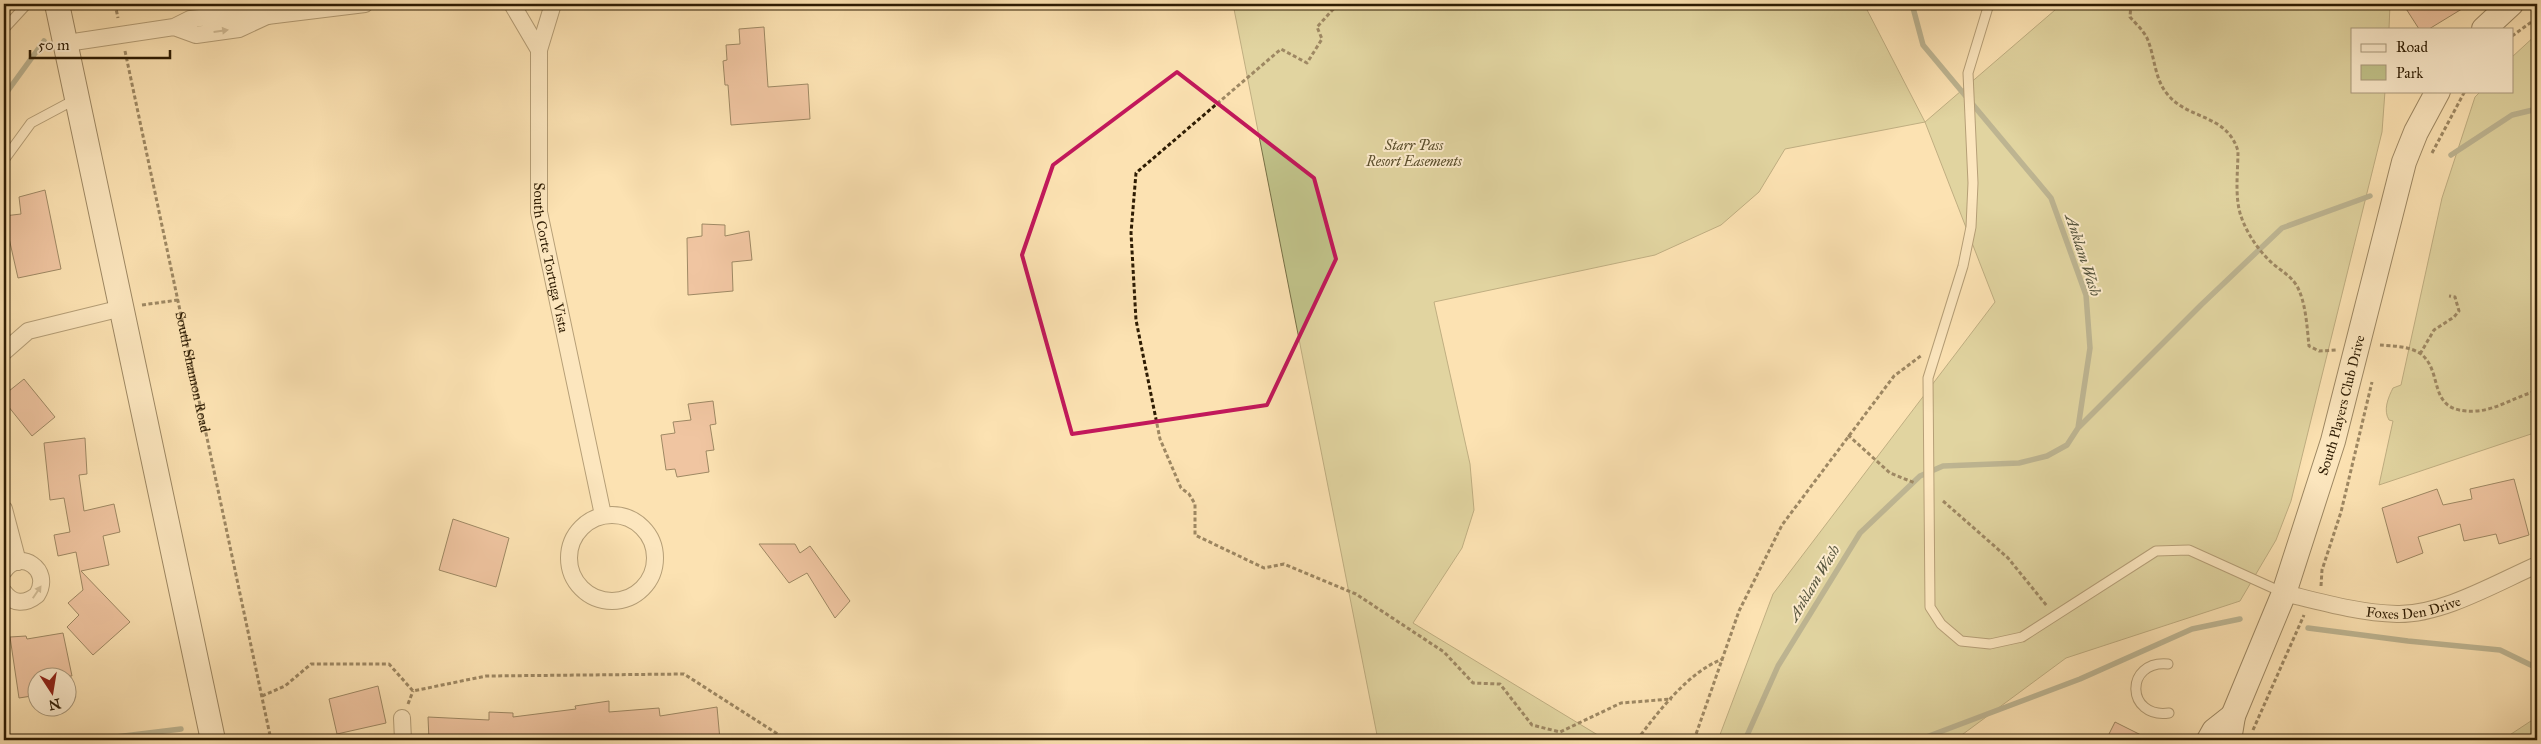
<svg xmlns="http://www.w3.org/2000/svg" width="2541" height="744" font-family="'IM FELL Great Primer',serif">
	<rect width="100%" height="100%" fill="#fce2b2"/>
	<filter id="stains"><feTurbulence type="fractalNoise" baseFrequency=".004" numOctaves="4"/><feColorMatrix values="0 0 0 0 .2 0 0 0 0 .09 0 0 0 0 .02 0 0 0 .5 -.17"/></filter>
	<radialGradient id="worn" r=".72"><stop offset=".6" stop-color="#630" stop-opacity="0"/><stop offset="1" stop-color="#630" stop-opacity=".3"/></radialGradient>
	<!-- green -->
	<path fill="#c1c38a" stroke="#787046" d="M1233,4H1864L1925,122L2062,4H2390L2389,29H2352V91H2385L2382,132L2291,501L2276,540L2240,601L2066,658L1955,740H1718L1773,594L1995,302L1925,122L1785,149L1759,192L1721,225L1655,255L1434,302L1470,464L1474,510L1462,548L1413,623L1606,740H1378Z
		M2537,34V432L2379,485L2393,421L2389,420C2383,410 2388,398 2393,388L2401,385L2442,198L2475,97L2481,91H2512V57Z
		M2537,717V740H2502Z"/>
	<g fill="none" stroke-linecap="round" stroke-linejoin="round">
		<!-- stream -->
		<path stroke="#727d69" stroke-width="5.5" d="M4,96L44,41
			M2451,155L2512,115L2537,109
			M2079,427L2201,305L2282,228L2370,196
			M2308,628L2408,641L2500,650L2537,668
			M4,736L15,740
			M91,740L181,729
			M1745,740L1778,666L1860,533L1920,476L1943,466L2019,463L2047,456L2067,445L2078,428L2090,348L2086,295L2051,198L1923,45L1912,4
			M1926,740L1929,736L2080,679L2192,629L2240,619"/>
	</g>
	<!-- building -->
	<path fill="#e2a28d" stroke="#2e1c03" d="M2403,4H2470L2429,29H2419Z
		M764,27L768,87L808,84L810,119L731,125L728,85H725L723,61L727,60L726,45L740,44L739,29Z
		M45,190L61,269L18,278L4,216L21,214L19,197Z
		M702,224L725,225V236L749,231L752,260L732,262L733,291L688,295L687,238L702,236Z
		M24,379L55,417L32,436L4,401V395Z
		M713,401L716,424L710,425L714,450L706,451L709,472L677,477L675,469L666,470L661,435L675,433L673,422L691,420L688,404Z
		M85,438L87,474L79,475L84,511L114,504L120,532L103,536L109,565L81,571L130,622L93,655L67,627L79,615L68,603L83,590L76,552L58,556L54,535L70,532L64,498L50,500L44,443Z
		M2514,479L2529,535L2499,544L2496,534L2464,541L2460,524L2418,537L2423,553L2397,563L2382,508L2437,489L2443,505L2472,499L2470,489Z
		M453,519L509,538L496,587L439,570Z
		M759,544H795L800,553L810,546L850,601L835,618L807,573L789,583Z
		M63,633L72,676H38V695L19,698L10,637L26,636L27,639Z
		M378,686L386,723L337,734L329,699Z
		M609,701V712L659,708L660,716L717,707L720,740H680V738L429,740L428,717L489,720V712L513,713V717L576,709L575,706Z
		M2115,722L2151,740H2106Z"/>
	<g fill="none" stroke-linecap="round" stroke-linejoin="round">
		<!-- lane casing -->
		<g stroke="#624e2f" stroke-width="11">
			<path id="lane" d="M1989,4L1968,73L1973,183L1971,227L1963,266L1928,378L1930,607L1941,624L1961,641L1990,644L2022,637L2156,551L2189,550L2284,593
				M4,29L27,4
				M4,160L31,123L76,99
				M2168,664C2124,660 2126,719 2169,713"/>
		</g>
		<!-- street casing -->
		<g stroke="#624e2f" stroke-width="18">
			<g id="street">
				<path id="s2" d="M512,4L539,50V212L603,515"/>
				<path d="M267,16L365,4"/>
				<path d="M67,43L174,27L190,19L241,14L267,16L239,29L196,35L174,27"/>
				<path d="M539,50L553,4"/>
				<path d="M4,352L28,331L122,308"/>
				<path d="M4,509L18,562"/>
				<circle cx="612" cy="558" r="43"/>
				<path d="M4,571C19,548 53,569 37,595C26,604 13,605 4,592"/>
				<path id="s3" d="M2284,593C2321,602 2359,613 2397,614C2442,615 2496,583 2537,565"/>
				<path d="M402,718L403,740"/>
			</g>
		</g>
		<!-- secondary casing -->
		<g stroke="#2e1c03" stroke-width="26">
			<g id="secondary">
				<path d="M57,4L213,740"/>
				<path d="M2484,29L2511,4"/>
				<path d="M2209,740L2214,731L2233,716"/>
				<path id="s4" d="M2229,740L2233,716L2284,593L2333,441L2404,162L2416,132L2438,91"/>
			</g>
		</g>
		<!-- path -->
		<g stroke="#2e1c03" stroke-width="3" stroke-dasharray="4 2.5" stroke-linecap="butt">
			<path d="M115,4L118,18"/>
			<path d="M1338,4L1317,27L1322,39L1307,63L1281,49L1136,173L1131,233L1136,320L1160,439L1181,488L1189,494L1195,504V535L1264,568L1284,564L1356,594L1444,652L1473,683L1500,684L1532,725L1560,732L1621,703L1672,699"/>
			<path d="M1621,4L1632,10L1633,4"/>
			<path d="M2131,4L2130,17C2135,23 2143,30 2147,38C2155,56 2154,79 2168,95C2189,120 2227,114 2238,151C2238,172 2234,199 2242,219C2248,235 2259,251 2272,263C2281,271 2290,275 2297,286C2306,303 2307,327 2309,346L2319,351L2336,350"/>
			<path d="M2512,36L2537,18"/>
			<path id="s1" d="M125,51L271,740"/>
			<path d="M2432,153L2465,91"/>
			<path d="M142,305L178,300"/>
			<path d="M2380,345C2392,346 2410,346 2421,354C2445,373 2425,414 2476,411C2497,410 2516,396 2537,391"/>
			<path d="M2420,354L2434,330L2454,317L2459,311L2455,297L2449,296"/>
			<path d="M1848,435L1890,473L1915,483"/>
			<path d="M1943,501L2008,558L2047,606"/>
			<path d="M2321,586L2322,570L2341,512L2372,382"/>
			<path d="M262,696L285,686L311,664H389L413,691L486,676L684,674L787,740"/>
			<path d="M408,704L413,691"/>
			<path d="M2253,730L2304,615"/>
			<path d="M1637,740C1658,712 1689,671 1723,659"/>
			<path d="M1694,740L1739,611L1782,525L1894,376L1922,355"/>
		</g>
		<!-- lane -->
		<use href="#lane" stroke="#fdeccd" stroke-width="9"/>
		<!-- street -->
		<use href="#street" stroke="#fdeccd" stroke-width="16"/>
		<!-- secondary -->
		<use href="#secondary" stroke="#fdeccd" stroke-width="24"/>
	</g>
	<!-- one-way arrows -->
	<defs><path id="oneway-solid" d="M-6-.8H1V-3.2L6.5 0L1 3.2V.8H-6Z" transform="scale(1.25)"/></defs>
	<g fill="#a08e72">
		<use href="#oneway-solid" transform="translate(221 31) rotate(-8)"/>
		<use href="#oneway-solid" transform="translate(37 592) rotate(-56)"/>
	</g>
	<!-- marked area -->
	<path d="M0 0H2541V744H0ZM1177,72L1314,178L1336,259L1267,405L1072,434L1022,255L1053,165Z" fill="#fce2b2" fill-opacity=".55" fill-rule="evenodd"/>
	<path fill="none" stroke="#c2185b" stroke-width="4" stroke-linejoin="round" d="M1177,72L1314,178L1336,259L1267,405L1072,434L1022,255L1053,165Z"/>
	<g text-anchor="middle" stroke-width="4" stroke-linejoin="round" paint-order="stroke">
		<!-- park labels -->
		<g font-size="14" font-style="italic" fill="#5a4e2c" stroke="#fdeccd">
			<text x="1414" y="150">Starr Pass<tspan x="1414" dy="16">Resort Easements</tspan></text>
		</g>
		<!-- street labels -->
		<g font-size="14" fill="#2e1c03" stroke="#fdeccd">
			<text dy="5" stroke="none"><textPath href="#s2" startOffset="262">South Corte Tortuga Vista</textPath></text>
			<text dy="5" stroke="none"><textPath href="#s1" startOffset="328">South Shannon Road</textPath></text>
			<text dy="5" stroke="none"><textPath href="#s4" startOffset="354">South Players Club Drive</textPath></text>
			<text dy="5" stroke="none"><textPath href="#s3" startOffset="132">Foxes Den Drive</textPath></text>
		</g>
		<!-- water labels -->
		<g font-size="15" font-style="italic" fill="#56553e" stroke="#fdeccd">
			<text transform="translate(2083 255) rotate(72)" y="5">Anklam Wash</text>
			<text transform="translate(1814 583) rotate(-59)" y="5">Anklam Wash</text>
		</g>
	</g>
	<!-- margin -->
	<rect width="2541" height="744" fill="none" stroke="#fce2b2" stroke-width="20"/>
	<rect x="5" y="5" width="2531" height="734" fill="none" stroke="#2e1c03" stroke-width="2.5"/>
	<rect x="10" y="10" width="2521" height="724" fill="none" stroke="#2e1c03"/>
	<!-- legend -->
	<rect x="2351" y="28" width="162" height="65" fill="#fdeccd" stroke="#aa997c"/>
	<rect x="2361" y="44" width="25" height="8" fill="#fdeccd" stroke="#aa997c"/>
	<text x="2396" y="52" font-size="15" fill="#2e1c03">Road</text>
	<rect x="2361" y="65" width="25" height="15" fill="#c1c38a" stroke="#aa997c"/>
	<text x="2396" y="78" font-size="15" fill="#2e1c03">Park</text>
	<!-- north arrow -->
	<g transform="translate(52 692) rotate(168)"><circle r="24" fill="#fdeccd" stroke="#aa997c"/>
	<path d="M0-4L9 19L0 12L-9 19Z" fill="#8f2418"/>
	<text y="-8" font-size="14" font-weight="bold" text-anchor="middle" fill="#2e1c03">N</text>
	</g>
	<!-- scale -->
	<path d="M30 50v8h140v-8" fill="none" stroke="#2e1c03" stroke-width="2.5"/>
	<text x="38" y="50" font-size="15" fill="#2e1c03" stroke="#fdeccd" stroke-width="4" paint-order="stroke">50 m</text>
	<rect width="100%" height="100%" filter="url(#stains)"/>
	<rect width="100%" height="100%" fill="url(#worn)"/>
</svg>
